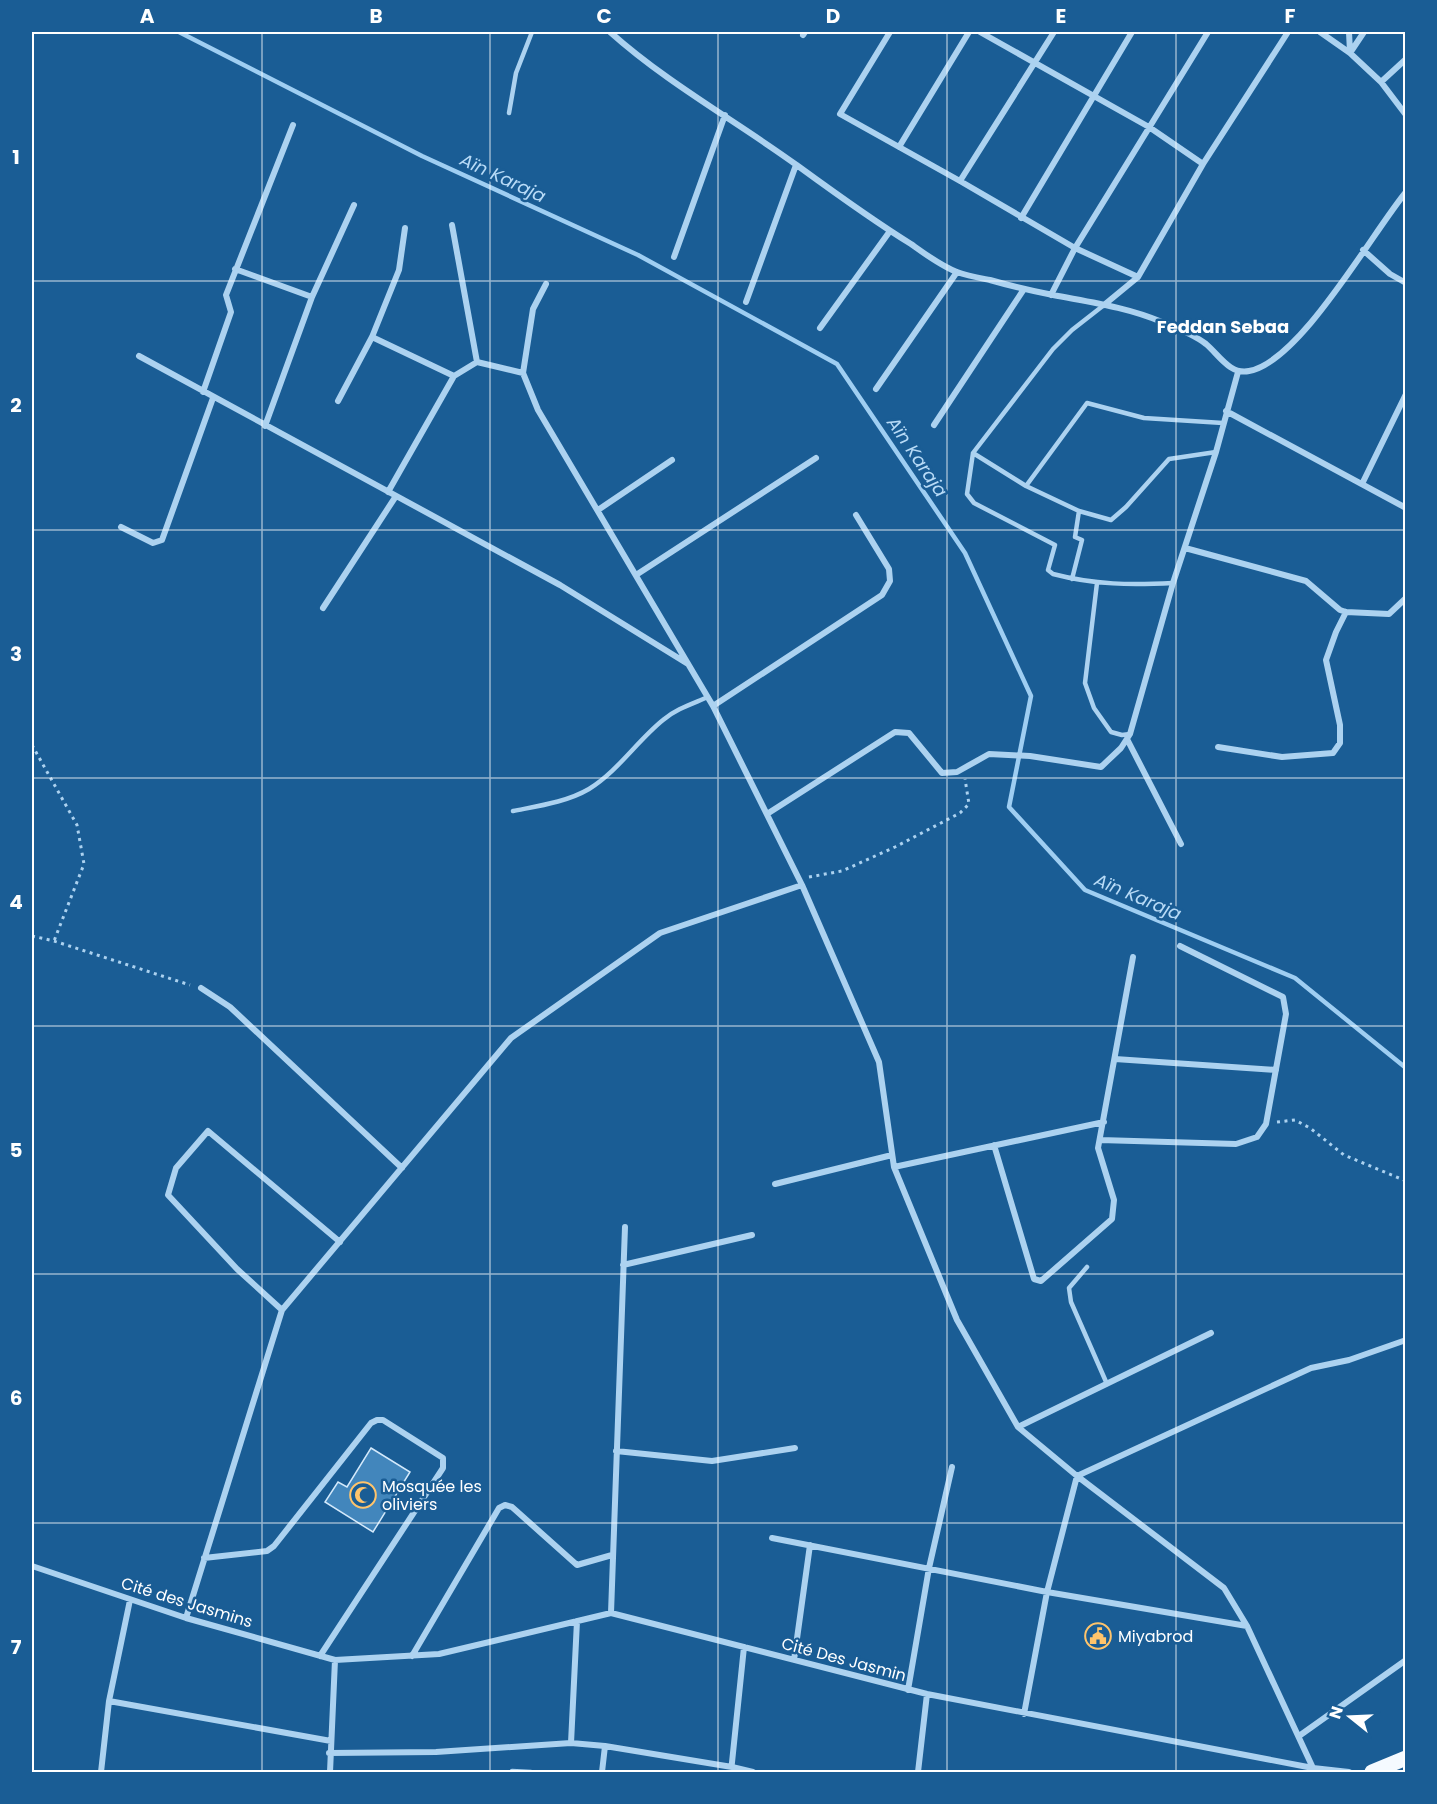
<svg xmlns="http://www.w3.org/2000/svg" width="1437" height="1804" font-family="Poppins,sans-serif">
	<rect width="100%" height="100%" fill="#1a5d95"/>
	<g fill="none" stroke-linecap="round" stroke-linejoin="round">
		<!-- stream -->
		<path stroke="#9fcef2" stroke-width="4.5" d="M179,32L422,156L638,255L837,364L965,553L1031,696L1009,807L1085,890L1295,978L1406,1068"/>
	</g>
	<!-- building -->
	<path fill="#4286bc" stroke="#d3e9fb" stroke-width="1.5" d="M371,1448L410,1472L373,1532L325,1502L338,1482L347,1487Z"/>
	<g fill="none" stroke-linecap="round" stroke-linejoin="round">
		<!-- path -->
		<path stroke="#acd2f0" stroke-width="3" stroke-dasharray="3 4.5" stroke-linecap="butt" d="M32,745L77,825L84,864L54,941
			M809,877L842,871L895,847L960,813L969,804L965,779
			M32,936L54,941L190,985
			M1277,1122L1295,1120L1310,1128L1344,1155L1406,1181"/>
		<!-- service -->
		<path stroke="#acd2f0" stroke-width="4.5" d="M509,113L516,73L532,32
			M1104,305L1072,330L1053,349L973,453L1026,486L1087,403L1144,418L1223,423
			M973,453L967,494L974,503L1055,545L1048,570L1053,574C1095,585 1131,585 1173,583
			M1026,486L1079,511L1111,520L1126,507L1169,459L1216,452
			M1072,579L1082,540L1075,537L1079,511
			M1097,583L1085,683L1094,708L1111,732L1122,735L1130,734
			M513,811C538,806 567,802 589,789C618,771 637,741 663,720C676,709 692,704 708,697
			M1087,1267L1069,1288L1071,1302L1107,1384
			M512,1772V1771L531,1772"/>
		<!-- minor -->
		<path stroke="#acd2f0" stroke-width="6" d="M610,32C667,83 736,121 798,166C835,193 872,220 911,244C925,254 941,266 957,272C968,276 980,278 990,280C1011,286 1032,291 1053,295C1089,302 1127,307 1162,322C1177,328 1193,334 1206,344C1219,355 1230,375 1249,371C1300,362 1372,233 1406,192
			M890,32L840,114L960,181L1075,248L1138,277
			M980,32L1149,127L1203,164
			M1320,32L1350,53L1381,82L1406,115
			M1349,32L1350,52
			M803,35L805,32
			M1350,53L1364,32
			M1381,82L1406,59
			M899,147L969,32
			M960,181L1054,32
			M1021,218L1132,32
			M452,225L477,362
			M1363,250L1390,274L1406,283
			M674,257L725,115
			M235,269L312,297
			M546,284L533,309L523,373L538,410L713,706L802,885L879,1062L894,1167L957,1320L1018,1427L1077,1476L1224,1588L1247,1626L1313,1768
			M1051,295L1075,248L1208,32
			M746,302L796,165
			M1104,305L1138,277L1203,164L1288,32
			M820,328L890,231
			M372,337L454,376L477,362L523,373
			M139,356L560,585L688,664
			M876,389L957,272
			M203,392L231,312L226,295L293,125
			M338,401L372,337L399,270L405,228
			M1226,411L1406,508
			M934,425L1024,289
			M265,426L312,297L354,205
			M1362,484L1406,394
			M388,492L454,376
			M598,510L672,460
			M121,527L153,543L162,540L213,398
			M1185,548L1306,581L1340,610L1346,612L1389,614L1406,598
			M636,575L816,458
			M323,608L396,496
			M713,706L882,595L890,581L889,569L856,515
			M1127,739L1181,844
			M1218,747L1282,757L1333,753L1340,743V725L1326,660L1336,632L1346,612
			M767,814L895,732L909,733L942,773L957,772L989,754L1030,756L1101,767L1121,748L1130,734L1173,583L1216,452L1238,372
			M201,988L230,1007L402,1168
			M1115,1059L1276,1070
			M1100,1140L1236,1144L1257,1137L1266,1124L1286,1014L1283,997L1180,946
			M994,1145L1034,1279L1041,1281L1112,1219L1114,1200L1098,1148L1133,957
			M894,1167L1104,1122
			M775,1184L892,1155
			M623,1265L752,1235
			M282,1310L237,1269L168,1195L176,1168L208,1131L340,1242
			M1018,1427L1211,1333
			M616,1451L712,1461L795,1448
			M772,1538L1047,1592L1247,1626
			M204,1558L267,1551L274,1546L371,1423L377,1420H383L443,1458V1468L320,1656
			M32,1566L186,1618L335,1660L439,1654L611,1613L927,1694L1313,1768L1349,1772
			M611,1613L625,1227
			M186,1618L282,1310L511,1038L660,933L802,885
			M412,1656L499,1508L505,1505L512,1507L577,1565L612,1555
			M794,1660L810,1545
			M908,1690L929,1568L952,1467
			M109,1701L331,1741
			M1024,1714L1047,1592L1077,1476L1311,1368L1349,1360L1406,1340
			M1299,1736L1406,1660
			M571,1743L577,1621
			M329,1753L436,1752L571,1743L605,1746
			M101,1772L109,1701L130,1600
			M330,1772L335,1660
			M602,1772L605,1746L732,1767L753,1772
			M731,1772L744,1647
			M918,1772L927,1694"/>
		<!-- primary -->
		<path stroke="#f5faff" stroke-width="15" d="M1372,1772L1406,1758"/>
	</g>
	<!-- grid -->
	<path fill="none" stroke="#fff" stroke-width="1.5" stroke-opacity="0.55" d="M262,32V1772M490,32V1772M718,32V1772M947,32V1772M1176,32V1772M32,281H1406M32,530H1406M32,778H1406M32,1026H1406M32,1274H1406M32,1523H1406"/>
	<!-- icons -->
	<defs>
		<g id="mosque-ring" transform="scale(1.35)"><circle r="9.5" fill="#1a5d95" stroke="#ffc46b" stroke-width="1.5"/><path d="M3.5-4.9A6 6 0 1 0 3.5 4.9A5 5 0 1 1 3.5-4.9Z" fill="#ffc46b"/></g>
		<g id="civic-ring" transform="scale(1.35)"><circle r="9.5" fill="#1a5d95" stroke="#ffc46b" stroke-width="1.5"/><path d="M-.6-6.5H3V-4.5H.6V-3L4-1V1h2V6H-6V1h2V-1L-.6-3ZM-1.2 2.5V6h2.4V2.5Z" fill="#ffc46b"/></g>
	</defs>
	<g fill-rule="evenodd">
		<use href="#mosque-ring" x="363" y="1495"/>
		<use href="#civic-ring" x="1098" y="1636"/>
	</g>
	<g text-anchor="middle" stroke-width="5" stroke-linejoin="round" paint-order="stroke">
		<!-- poi labels -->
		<g font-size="16" fill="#fff" stroke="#1a5d95" text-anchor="start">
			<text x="382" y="1492">Mosquée les<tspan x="382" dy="18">oliviers</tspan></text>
			<text x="1118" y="1642">Miyabrod</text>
		</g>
		<!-- street labels -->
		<g font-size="16" fill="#fff" stroke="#1a5d95">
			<text transform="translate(187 1602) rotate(17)" y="6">Cité des Jasmins</text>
			<text transform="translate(844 1659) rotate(15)" y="6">Cité Des Jasmin</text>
		</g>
		<!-- water labels -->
		<g font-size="18" font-style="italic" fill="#b8dbf7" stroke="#1a5d95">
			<text transform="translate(503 178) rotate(25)" y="6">Aïn Karaja</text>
			<text transform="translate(917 457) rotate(56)" y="6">Aïn Karaja</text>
			<text transform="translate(1138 897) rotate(23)" y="6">Aïn Karaja</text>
		</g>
		<!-- neighbourhood labels -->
		<g font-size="18" font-weight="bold" fill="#fff" stroke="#1a5d95">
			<text x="1223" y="333">Feddan Sebaa</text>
		</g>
	</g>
	<!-- border -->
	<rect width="1437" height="1804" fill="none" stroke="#1a5d95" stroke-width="66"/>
	<!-- north arrow -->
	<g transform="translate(1350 1717) rotate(288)" stroke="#1a5d95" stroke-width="4.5" paint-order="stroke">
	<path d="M0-4.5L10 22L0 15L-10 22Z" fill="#ffffff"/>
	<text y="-9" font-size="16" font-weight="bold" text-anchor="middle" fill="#ffffff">N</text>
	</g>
	<rect x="33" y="33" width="1371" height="1738" fill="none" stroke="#fff" stroke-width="2"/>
	<g font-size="20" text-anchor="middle" font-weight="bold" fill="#fff">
		<text x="147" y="23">A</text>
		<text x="376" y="23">B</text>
		<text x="604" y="23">C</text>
		<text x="833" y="23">D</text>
		<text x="1061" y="23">E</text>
		<text x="1290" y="23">F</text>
		<text x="16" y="164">1</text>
		<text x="16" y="412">2</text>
		<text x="16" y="661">3</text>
		<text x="16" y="909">4</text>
		<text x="16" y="1157">5</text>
		<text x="16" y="1405">6</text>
		<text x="16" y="1654">7</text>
	</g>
</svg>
